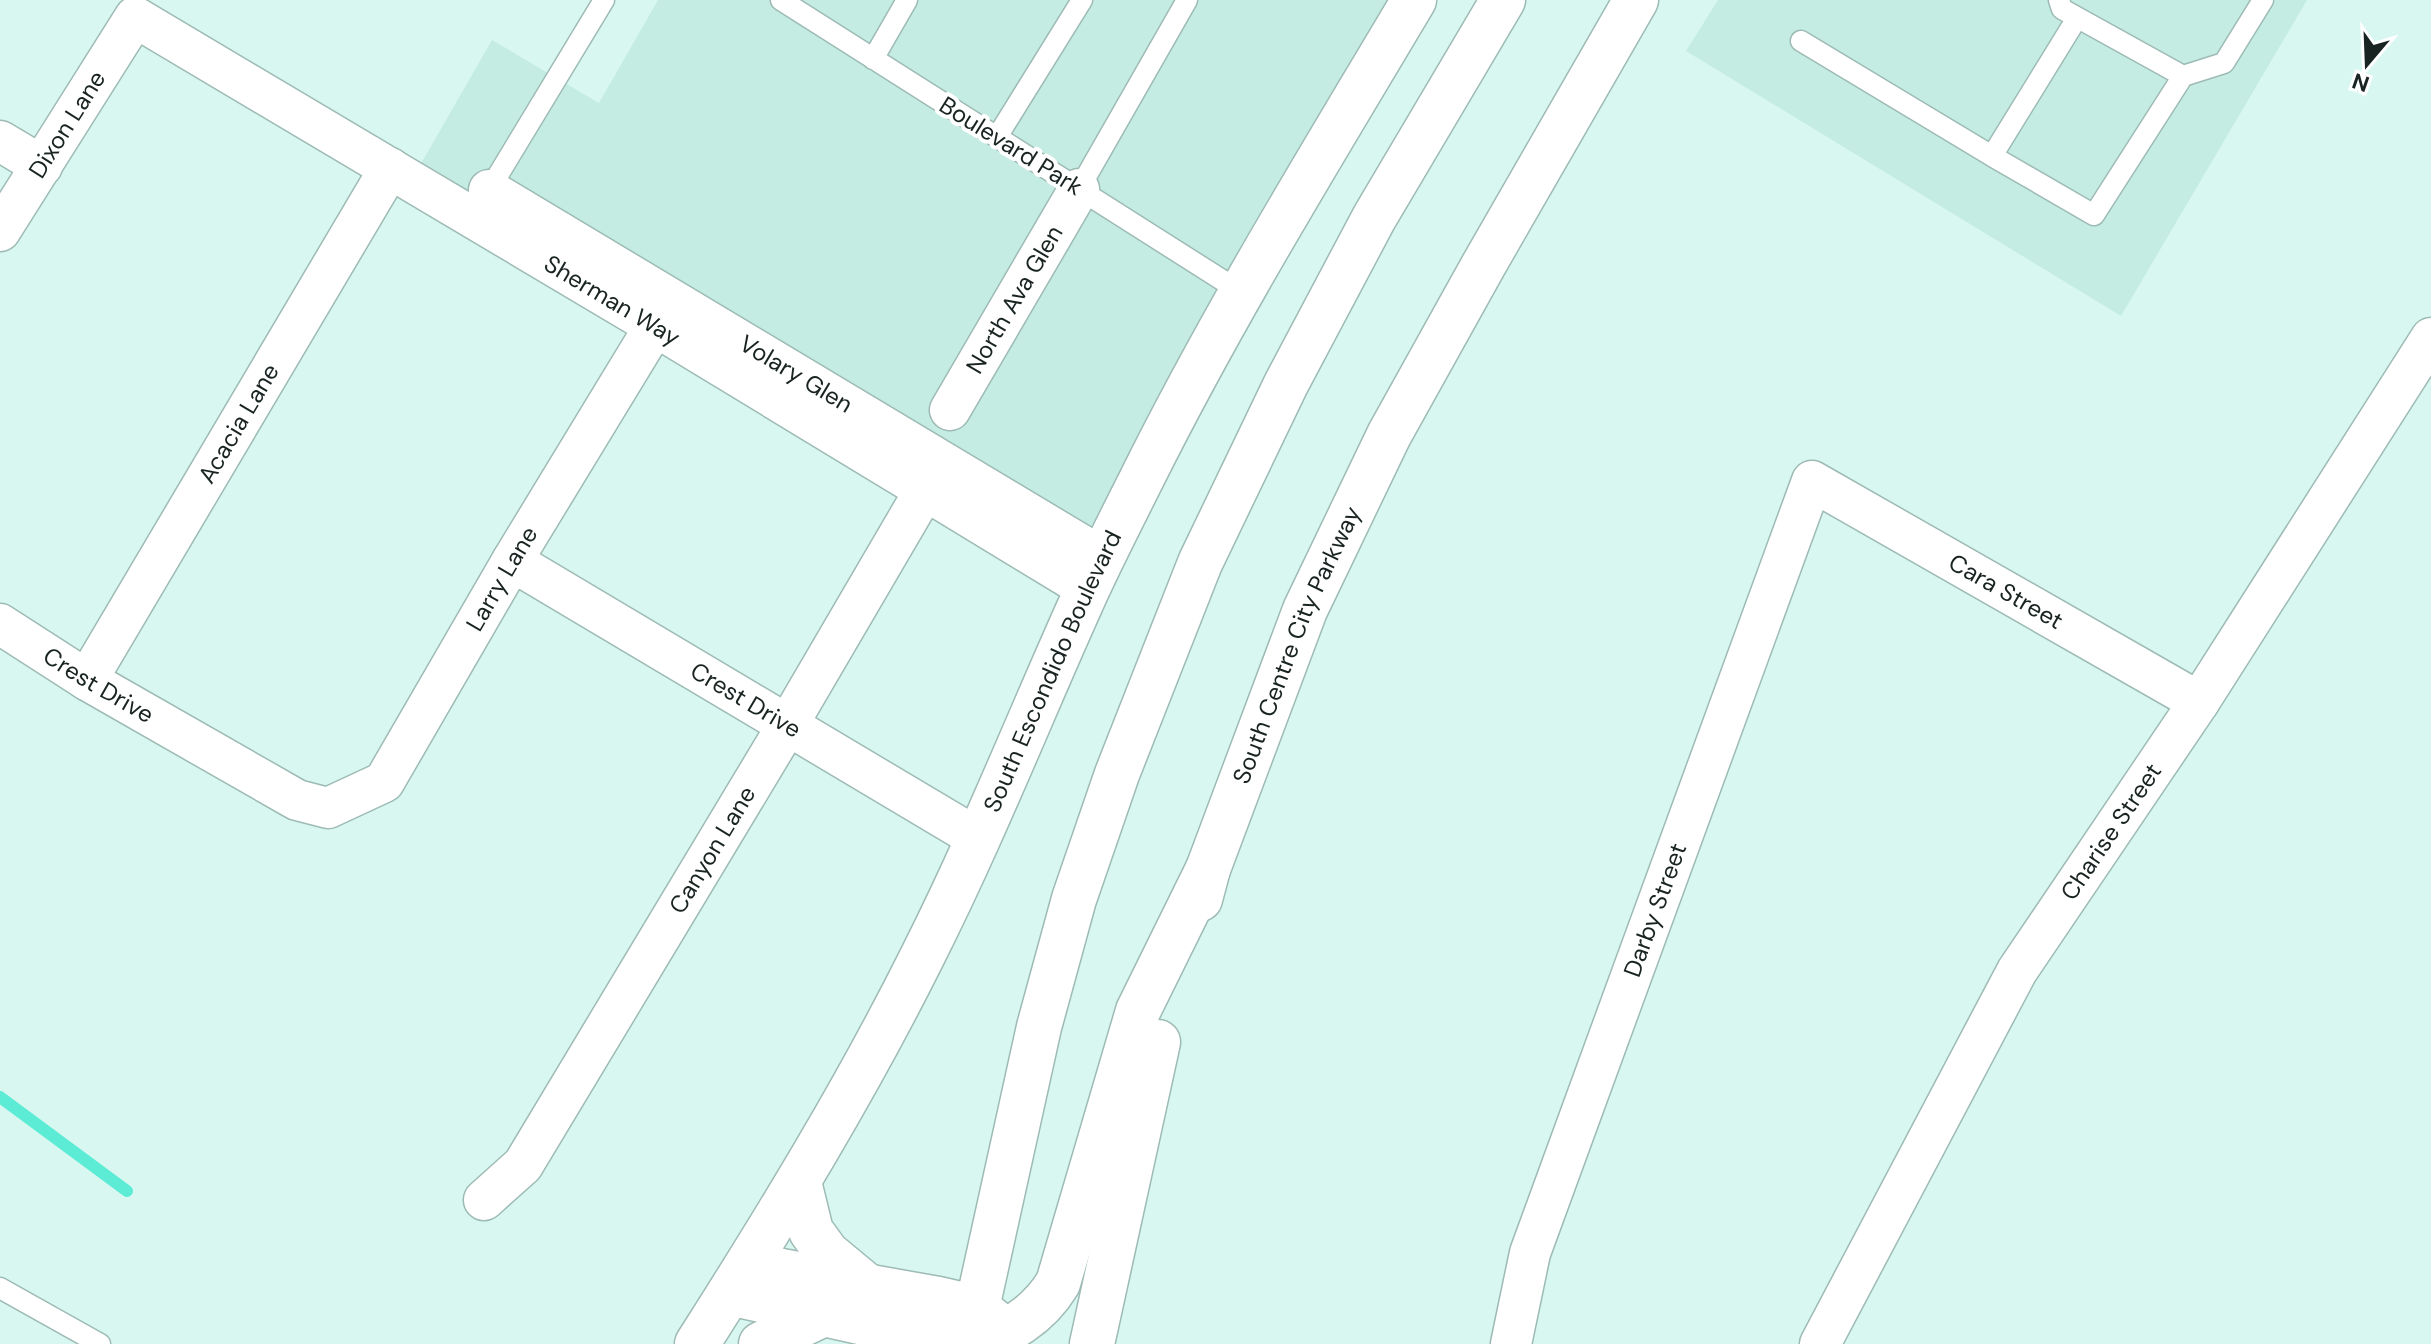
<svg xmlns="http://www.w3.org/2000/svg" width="2431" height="1344" font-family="'DM Sans',sans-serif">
	<rect width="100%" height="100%" fill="#d8f7f0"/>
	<!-- built -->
	<path fill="#c4ece3" d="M658,0H1414L1088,589L411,181L492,40L599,103Z
		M1718,0H2307L2121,316L1686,51Z"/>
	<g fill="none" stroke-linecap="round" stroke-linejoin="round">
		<!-- stream -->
		<path stroke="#5cecd5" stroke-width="12" d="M0,1097L127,1191"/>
		<!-- lane casing -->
		<g stroke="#9dbbb4" stroke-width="23">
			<path id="lane" d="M781,0L1241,292
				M2059,0L2062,9L2183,76L2224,63L2263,0
				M1801,41L1992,156L2077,18
				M873,59L907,0
				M997,137L1082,0
				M1992,156L2094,215L2183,76
				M1079,189L1187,0
				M486,195L604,0
				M0,1288L100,1344"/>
		</g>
		<!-- street casing -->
		<g stroke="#9dbbb4" stroke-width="43">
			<g id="street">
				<path d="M0,141L42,166"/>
				<path id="s1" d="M489,190L1103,558"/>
				<path id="s2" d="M0,231L135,17L655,326L1088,589"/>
				<path id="s3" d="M950,410L1079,189"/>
				<path id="s4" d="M512,561L979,839"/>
				<path id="s5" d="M0,624L87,680L297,800L328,808L384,782L512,561L655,326"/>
				<path id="s6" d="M87,680L390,168"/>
				<path id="s7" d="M484,1200L523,1165L787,726L925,490"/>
				<path id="s8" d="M1511,1344L1530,1253L1812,481L2199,702"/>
				<path id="s9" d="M1820,1344L2017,971L2199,702L2431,338"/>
			</g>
		</g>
		<!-- secondary casing -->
		<g stroke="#9dbbb4" stroke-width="47">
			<g id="secondary">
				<path id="s10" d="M697,1344C778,1217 857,1088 924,953C984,834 1032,711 1087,590C1104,553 1123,516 1141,480C1223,315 1320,158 1414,0"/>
			</g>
		</g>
		<!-- highway casing -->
		<g stroke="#9dbbb4" stroke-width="47">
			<g id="highway">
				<path d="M1208,869L1138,1011L1058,1283C1038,1316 1008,1333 973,1344L977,1308L1039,1027L1074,899L1117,774L1200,563L1286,384L1374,218L1503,0"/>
				<path id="s11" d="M1200,899L1208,869L1305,610L1389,435L1483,266L1636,0"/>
				<path d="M799,1182L811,1231L827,1253L868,1287"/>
				<path d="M750,1262L781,1271L938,1299L977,1308L1001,1327"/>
				<path d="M730,1293L931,1338L972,1344"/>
				<path d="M761,1344L824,1314"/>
				<path d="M1092,1344L1158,1042"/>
			</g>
		</g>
		<!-- lane -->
		<use href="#lane" stroke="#fff" stroke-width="20"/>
		<!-- street -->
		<use href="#street" stroke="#fff" stroke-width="40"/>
		<!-- secondary -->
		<use href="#secondary" stroke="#fff" stroke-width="44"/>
		<!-- highway -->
		<use href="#highway" stroke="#fff" stroke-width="44"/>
	</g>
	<g text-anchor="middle" stroke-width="8" stroke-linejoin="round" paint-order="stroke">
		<!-- street labels -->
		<g font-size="24" fill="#192422" stroke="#fff">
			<text dy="8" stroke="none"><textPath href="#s2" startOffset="126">Dixon Lane</textPath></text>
			<text transform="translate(1011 146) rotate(32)" y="8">Boulevard Park</text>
			<text dy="8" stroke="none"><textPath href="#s3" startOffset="128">North Ava Glen</textPath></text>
			<text dy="8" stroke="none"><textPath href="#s2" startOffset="808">Sherman Way</textPath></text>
			<text dy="8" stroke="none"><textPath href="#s1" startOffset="358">Volary Glen</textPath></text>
			<text dy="8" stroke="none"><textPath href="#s6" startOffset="298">Acacia Lane</textPath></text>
			<text dy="8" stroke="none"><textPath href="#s5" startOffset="674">Larry Lane</textPath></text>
			<text dy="8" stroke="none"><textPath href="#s8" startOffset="1138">Cara Street</textPath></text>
			<text dy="8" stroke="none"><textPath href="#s11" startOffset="272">South Centre City Parkway</textPath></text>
			<text dy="8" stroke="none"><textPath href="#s10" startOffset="762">South Escondido Boulevard</textPath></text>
			<text dy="8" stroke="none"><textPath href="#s5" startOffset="116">Crest Drive</textPath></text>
			<text dy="8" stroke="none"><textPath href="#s4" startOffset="272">Crest Drive</textPath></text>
			<text dy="8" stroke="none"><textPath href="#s9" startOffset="590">Charise Street</textPath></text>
			<text dy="8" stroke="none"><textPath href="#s7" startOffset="420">Canyon Lane</textPath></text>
			<text dy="8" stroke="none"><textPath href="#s8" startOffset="458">Darby Street</textPath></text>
		</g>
	</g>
	<!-- north arrow -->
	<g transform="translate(2367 64) rotate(199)" stroke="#ffffff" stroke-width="6" paint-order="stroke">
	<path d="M0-6L14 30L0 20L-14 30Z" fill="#192422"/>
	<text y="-12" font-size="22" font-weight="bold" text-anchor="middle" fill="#192422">N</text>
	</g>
</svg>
